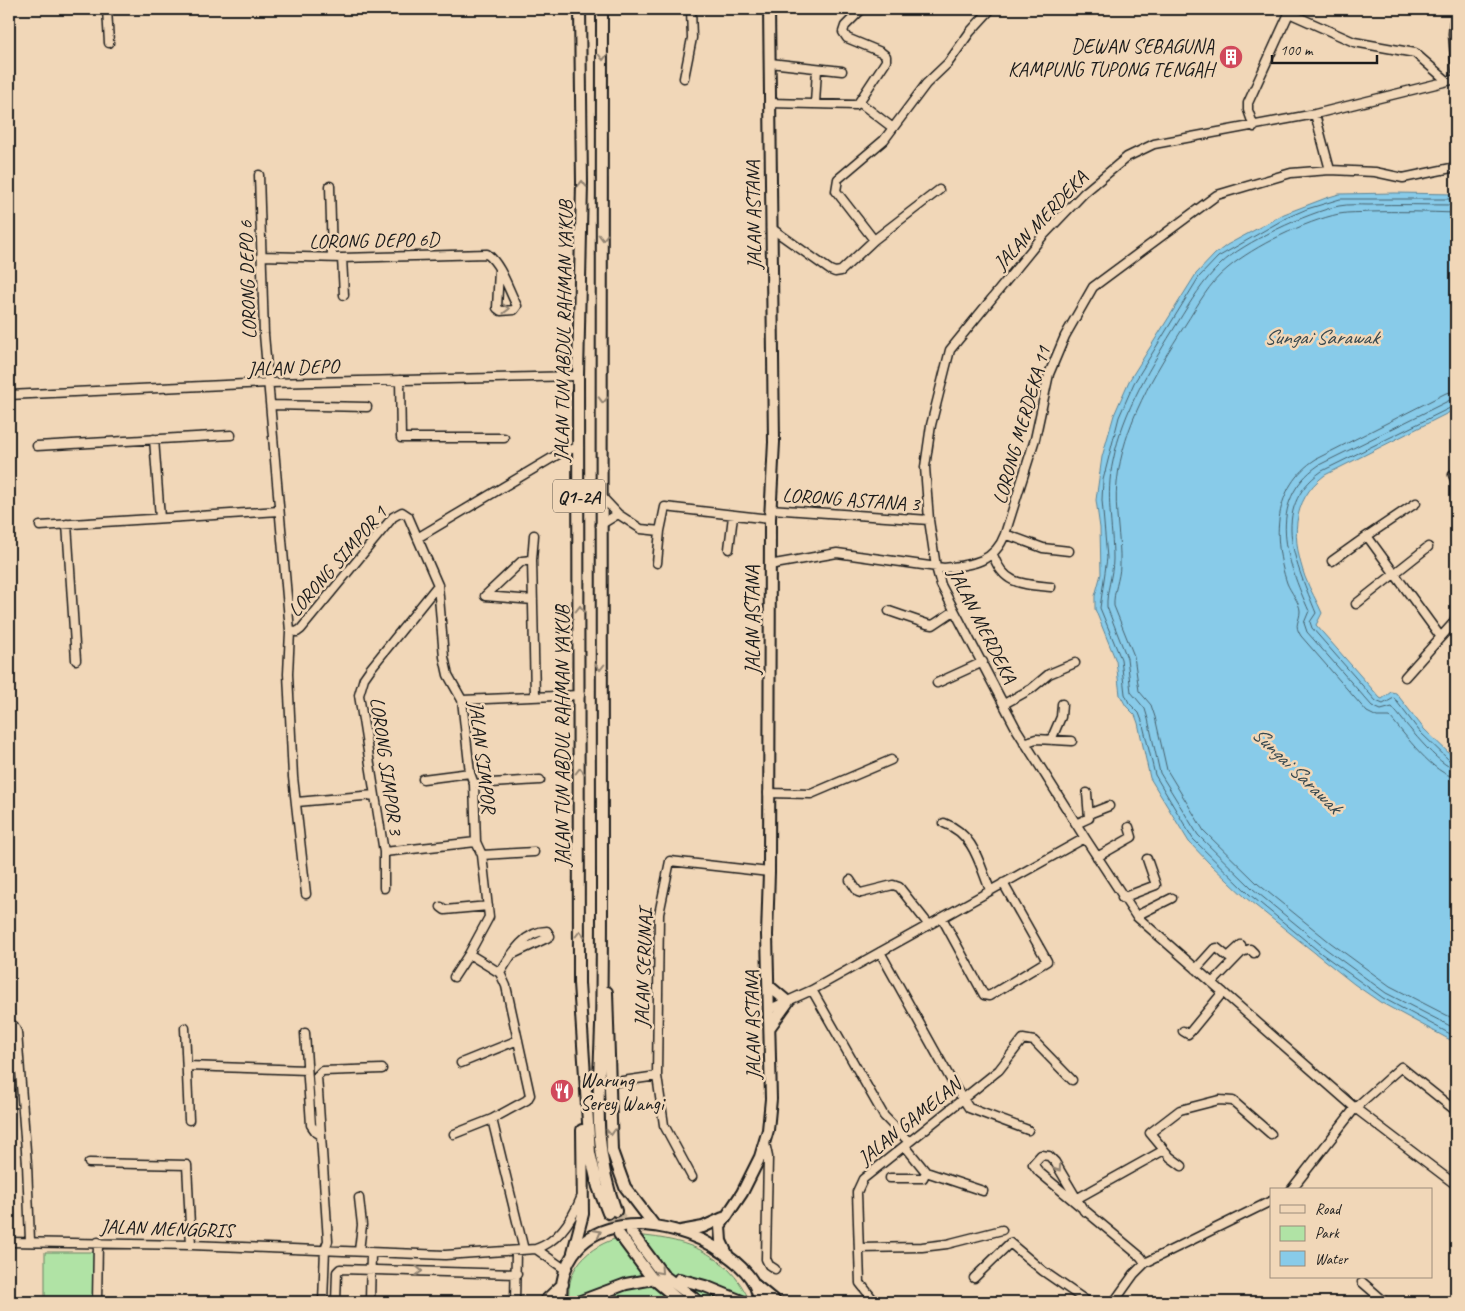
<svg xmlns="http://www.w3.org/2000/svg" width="1465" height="1311" font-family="Caveat,sans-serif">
	<rect width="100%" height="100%" fill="#f1d7b8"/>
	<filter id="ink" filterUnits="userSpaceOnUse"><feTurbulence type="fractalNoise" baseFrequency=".02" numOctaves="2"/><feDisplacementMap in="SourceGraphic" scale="10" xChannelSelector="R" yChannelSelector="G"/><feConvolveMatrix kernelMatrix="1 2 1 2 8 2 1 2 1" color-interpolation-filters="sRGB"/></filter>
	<g filter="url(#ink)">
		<!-- green -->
		<path fill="#b0e3a5" stroke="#668060" d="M628,1235C679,1237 728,1250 750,1302H569C565,1263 594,1243 628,1235Z
			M45,1252H94V1302H45Z"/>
		<!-- water -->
		<path fill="#88cbe9" stroke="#5d8597" d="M1395,193L1456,194V409L1325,475C1290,501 1292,540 1305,577C1310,590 1317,601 1322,613L1316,625L1380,698L1382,699L1391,692L1396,693L1424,729L1456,760V1043L1380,1002L1354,984L1246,898L1210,864L1189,842L1150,778L1138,723L1135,715L1126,706L1120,695L1116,661L1095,609V596L1101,574L1100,528L1096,500L1102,457L1114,415L1129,381L1196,274L1215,254L1227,245L1284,214L1326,198L1339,194Z"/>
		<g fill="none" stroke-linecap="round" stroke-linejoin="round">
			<!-- shore -->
			<path stroke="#47626e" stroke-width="1" d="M1456,199H1340L1307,209L1286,218L1218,257L1199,277L1134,383L1119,417L1103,480L1102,500L1107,558L1100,608L1121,659L1125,694L1129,703L1139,713L1142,721L1155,775L1193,839L1249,894L1322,954L1383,998L1456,1037
				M1456,205C1427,205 1398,204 1369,205C1359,205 1349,204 1339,206C1309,212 1242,243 1221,264C1203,281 1191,301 1178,322C1151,366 1123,410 1113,461C1105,496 1113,525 1113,559C1113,576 1106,591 1107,607L1127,658L1131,692L1145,709L1148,719L1160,773L1198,835L1253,889L1326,949L1386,993L1456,1029
				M1456,213C1427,212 1398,211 1369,212C1360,213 1349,212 1339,214C1306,221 1254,246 1228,268C1209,283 1198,305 1185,325C1154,374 1123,424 1117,483C1114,510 1121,538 1120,565C1120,579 1113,592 1114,606L1134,656L1139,691L1151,705L1155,717L1167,770L1204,831L1258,884L1331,943L1390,986L1456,1020
				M1456,391L1446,393L1316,459C1273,487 1272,538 1287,583C1290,591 1300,603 1300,611C1300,622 1293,624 1301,636L1367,712L1377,717H1390C1404,733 1434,776 1456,777
				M1456,399L1450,400L1319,465C1265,502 1287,562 1309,611L1304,623L1307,632L1372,706L1381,710L1392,707C1404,721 1439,768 1456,769
				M1456,405L1322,471C1268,509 1297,565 1316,613L1310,622L1312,628L1376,701L1383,704L1394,698L1420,732L1451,762L1456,763"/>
			<!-- major-tunnel -->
			<path stroke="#c6b299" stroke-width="10" stroke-dasharray="10 5" stroke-linecap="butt" d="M616,1211L631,1232
				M608,1213L619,1234"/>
			<!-- minor casing -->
			<g stroke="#1c1c1c" stroke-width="11">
				<path id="minor" d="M107,9L109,43
					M1289,13L1354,42L1415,53L1446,80
					M1454,22L1453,34L1456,70
					M770,63L842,71
					M684,78L692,38L691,9
					M859,102L886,61V56L881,52L847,38L843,32L845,26L862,9
					M769,103L856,105L859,102L893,128L884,140L838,179L836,191L874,240
					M815,104L817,69
					M1315,114L1330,170
					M1254,127L1248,110V103L1291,9
					M893,128L926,84L948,63L970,32L991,9
					M259,175L264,334L290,631L288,674L293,777L306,894
					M330,186L332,257
					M771,228L830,270L835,272L841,271L874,240L939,190
					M261,256L342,258L487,254C501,264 509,291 517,306L514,310L501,311L497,308L499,270
					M342,258L344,295
					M400,380L401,438H504
					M9,395L268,383L578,376
					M271,405L367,407
					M154,439L160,518
					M37,446L231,435
					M1456,472L1453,475L1456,482
					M601,496L618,514L641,529L660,531L665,507L770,519
					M1416,503L1367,536L1440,636
					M770,509L929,520
					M67,524L76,660
					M600,525L618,514
					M40,526L279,511
					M1005,534L1043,548L1069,551
					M534,535L532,560L535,696
					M419,537L562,452L579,447
					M729,549L733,516
					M993,555C1004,585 1022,584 1051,587
					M532,560L522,561L485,596L533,600
					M1332,561L1367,536
					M657,563L660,531
					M769,565L837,553L944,568C972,565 995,562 1005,534L1035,439L1049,374L1065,336L1093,287L1217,195L1291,173L1330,170L1375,172L1403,178L1456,167
					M1356,604L1428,547
					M889,611L927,624L933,625L954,611
					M290,631L297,632L301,629L393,517L402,512L408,516L438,585L444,657L448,675L462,700L470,773L474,784L476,842L482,855L489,917L469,954L454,977
					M1405,677L1456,620
					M937,683L983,662
					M462,700L580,695
					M1004,704L1031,689L1049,674L1075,663
					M1051,740L1061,717L1062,704
					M1024,743L1036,739L1072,741
					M423,779L470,773
					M474,784L540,780
					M768,793L811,794L891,760
					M297,802L374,795
					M1091,813L1109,806
					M944,823C974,834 979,863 990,890
					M1076,824L1089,818L1087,793
					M1085,838L1136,916L1355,1108L1456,1185
					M384,852L476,842
					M482,855L534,852
					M1097,857L1132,837L1129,827
					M850,880L858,892L861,893L893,885L899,887L929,925
					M384,888V852L359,695L364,678L371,668L438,585
					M1122,898L1156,885L1147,859
					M441,907L445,910L488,906
					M1136,916L1172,898
					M942,918L984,995L989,996L1047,961L1003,883
					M880,952L955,1087L969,1108L1028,1130
					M1196,969L1214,949L1217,948L1228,957L1241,945
					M500,973C511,955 524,931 547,931L550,936L547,938L511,955
					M1212,983L1242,952L1250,949L1254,953
					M812,990L884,1116L909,1142
					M770,1009L812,990L1085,838L1017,730L941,585L936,567L929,520L925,467L931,425L950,350L1042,237L1084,193L1127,157L1154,144L1315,114L1456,79
					M9,1023L14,1026L17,1032L27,1164L30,1241
					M185,1028L189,1120
					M1183,1031L1188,1034L1191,1031L1223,992
					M305,1033L311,1125L316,1132L321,1135
					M461,1063L518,1040
					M187,1066L307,1070
					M609,1083L657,1076
					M492,1119L524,1250
					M454,1134L492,1119L527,1100L530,1095L506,986L500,973L469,954
					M765,1143L768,1157L766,1259L769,1265L775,1269
					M905,1146L926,1172L983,1191
					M89,1163L187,1165L191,1245
					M1182,1166L1170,1157L1150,1133L1180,1110L1219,1100L1233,1101L1271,1134
					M692,1177L664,1125L657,1076L659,914L670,861L769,872
					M890,1178H923L926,1172
					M1291,1190L1355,1108L1401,1067L1456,1111
					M1078,1198L1164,1150
					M1084,1211L1055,1162L1049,1156L1041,1155L1033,1164L1039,1172L1141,1257L1145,1263
					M9,1242L191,1245L445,1255L536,1249C559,1241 572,1220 581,1198
					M859,1248L922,1247L947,1244L1002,1230
					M536,1249L566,1270
					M359,1251L362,1225L359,1198
					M974,1278L1010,1243L1043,1271L1088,1302
					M1362,1282L1385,1302
					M97,1302L98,1242
					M323,1302L325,1249L328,1241L317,1076L322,1071L382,1069
					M336,1302L337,1272L340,1269L517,1274
					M370,1302L371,1252
					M515,1302L516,1251
					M875,1302L860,1283L857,1192L863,1179L999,1070L1023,1039L1034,1041L1072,1080
					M1114,1302L1134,1274L1145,1263L1271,1201"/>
			</g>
			<!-- major casing -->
			<g stroke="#1c1c1c" stroke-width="14">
				<path id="major" d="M580,9L582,183L578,376L579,983L590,1153L598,1187L608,1213
					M602,9C603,301 600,594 602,886C602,933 602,979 601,1026C599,1092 592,1147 616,1211
					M1456,620V621
					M769,986L788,1002L770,1027
					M607,992L612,1151L625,1187L654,1225
					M681,1231L703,1227L723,1218
					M631,1232L663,1275L699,1302
					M619,1234L651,1277L681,1302
					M573,1252L583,1214L582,1130
					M728,1256L721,1241L720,1226L742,1193L760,1157L768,1130L771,1099L767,935L769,872L770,519L774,442L769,9
					M679,1279L705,1286L744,1302
					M754,1284L776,1302
					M544,1302L563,1284
					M561,1302C559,1206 668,1212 725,1254C735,1261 748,1272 754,1284C757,1290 758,1296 760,1302
					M578,1302L626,1284L648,1280"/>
			</g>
			<!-- minor -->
			<use href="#minor" stroke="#f1d7b8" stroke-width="8"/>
			<!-- major -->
			<use href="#major" stroke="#f1d7b8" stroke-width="10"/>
		</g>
		<!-- one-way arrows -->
		<defs><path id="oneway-chevron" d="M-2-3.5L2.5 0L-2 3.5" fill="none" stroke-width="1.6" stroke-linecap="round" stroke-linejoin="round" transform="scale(1.25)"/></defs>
		<g stroke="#918372">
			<use href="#oneway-chevron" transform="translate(603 57) rotate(90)"/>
			<use href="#oneway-chevron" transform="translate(582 184) rotate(-89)"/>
			<use href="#oneway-chevron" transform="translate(603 237) rotate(90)"/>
			<use href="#oneway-chevron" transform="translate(506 309) rotate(1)"/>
			<use href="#oneway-chevron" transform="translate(603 400) rotate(91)"/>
			<use href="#oneway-chevron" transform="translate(580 609) rotate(-90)"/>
			<use href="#oneway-chevron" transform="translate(600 667) rotate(90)"/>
			<use href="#oneway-chevron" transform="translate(580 771) rotate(-90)"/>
			<use href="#oneway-chevron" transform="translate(580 934) rotate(-90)"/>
			<use href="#oneway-chevron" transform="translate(611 1132) rotate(87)"/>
			<use href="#oneway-chevron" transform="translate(1058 1168) rotate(56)"/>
			<use href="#oneway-chevron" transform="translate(598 1233) rotate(-28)"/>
			<use href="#oneway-chevron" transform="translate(419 1271) rotate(2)"/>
			<use href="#oneway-chevron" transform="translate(660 1271) rotate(48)"/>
		</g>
	</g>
	<!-- icons -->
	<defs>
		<g id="building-disc" transform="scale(1.25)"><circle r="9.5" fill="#d1495b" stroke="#f1d7b8"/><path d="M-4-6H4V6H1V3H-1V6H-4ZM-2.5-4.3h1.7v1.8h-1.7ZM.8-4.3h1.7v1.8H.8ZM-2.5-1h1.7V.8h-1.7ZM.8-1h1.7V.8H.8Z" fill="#fff"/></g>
		<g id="restaurant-disc" transform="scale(1.25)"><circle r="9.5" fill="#d1495b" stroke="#f1d7b8"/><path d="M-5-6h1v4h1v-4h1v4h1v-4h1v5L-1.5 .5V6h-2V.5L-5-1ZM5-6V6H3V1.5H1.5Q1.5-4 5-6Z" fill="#fff"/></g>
	</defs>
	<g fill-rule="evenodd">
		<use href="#building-disc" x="1231" y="57"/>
		<use href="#restaurant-disc" x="562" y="1091"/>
	</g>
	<g text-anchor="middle" stroke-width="5" stroke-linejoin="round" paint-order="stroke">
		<!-- shield labels -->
		<rect fill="#f1d7b8" stroke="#5c544b" stroke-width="1" x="553" y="479.5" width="52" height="33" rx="4"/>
		<g font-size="19" font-weight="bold" fill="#1c1c1c">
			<text x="579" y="503">Q1-2A</text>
		</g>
		<!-- poi labels -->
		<g font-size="20" fill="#1c1c1c" stroke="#f1d7b8" text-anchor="end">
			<text x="1214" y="53">DEWAN SEBAGUNA<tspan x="1214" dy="23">KAMPUNG TUPONG TENGAH</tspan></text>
			<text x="580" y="1087" text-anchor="start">Warung<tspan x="580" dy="23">Serey Wangi</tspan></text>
		</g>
		<!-- street labels -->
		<g font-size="20" fill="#1c1c1c" stroke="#f1d7b8">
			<text transform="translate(753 215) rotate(-91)" y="7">JALAN ASTANA</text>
			<text transform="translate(1040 220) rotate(-47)" y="7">JALAN MERDEKA</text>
			<text transform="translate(374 240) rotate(-1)" y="7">LORONG DEPO 6D</text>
			<text transform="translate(247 280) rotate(-92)" y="7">LORONG DEPO 6</text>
			<text transform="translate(563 331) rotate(-89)" y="7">JALAN TUN ABDUL RAHMAN YA'KUB</text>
			<text transform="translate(293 367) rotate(-2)" y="7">JALAN DEPO</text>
			<text transform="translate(1021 425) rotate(-74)" y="7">LORONG MERDEKA 11</text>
			<text transform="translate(851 499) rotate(4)" y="7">LORONG ASTANA 3</text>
			<text transform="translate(337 561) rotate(-49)" y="7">LORONG SIMPOR 1</text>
			<text transform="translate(752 620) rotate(-90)" y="7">JALAN ASTANA</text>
			<text transform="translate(983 625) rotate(63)" y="7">JALAN MERDEKA</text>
			<text transform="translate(562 736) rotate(-90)" y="7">JALAN TUN ABDUL RAHMAN YA'KUB</text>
			<text transform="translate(483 757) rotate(83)" y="7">JALAN SIMPOR</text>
			<text transform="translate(387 766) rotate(82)" y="7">LORONG SIMPOR 3</text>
			<text transform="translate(643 968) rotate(-88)" y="7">JALAN SERUNAI</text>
			<text transform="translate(752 1025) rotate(-91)" y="7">JALAN ASTANA</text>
			<text transform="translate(909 1121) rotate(-39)" y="7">JALAN GAMELAN</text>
			<text transform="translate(167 1228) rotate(2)" y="7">JALAN MENGGRIS</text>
		</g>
		<!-- water labels -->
		<g font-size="21" font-style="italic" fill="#37484f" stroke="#f1d7b8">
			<text x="1321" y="344">Sungai Sarawak</text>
			<text transform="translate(1297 770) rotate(44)" y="7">Sungai Sarawak</text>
		</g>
	</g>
	<!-- margin -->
	<rect width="1465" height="1311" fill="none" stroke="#f1d7b8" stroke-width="30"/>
	<rect x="15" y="15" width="1435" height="1281" fill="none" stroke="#1c1c1c" stroke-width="2" filter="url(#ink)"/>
	<!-- legend -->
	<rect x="1270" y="1188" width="162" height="90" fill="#f1d7b8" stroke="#9c8c7a"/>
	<rect x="1280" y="1205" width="25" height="8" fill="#f1d7b8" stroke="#9c8c7a"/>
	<text x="1315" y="1214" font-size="15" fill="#1c1c1c">Road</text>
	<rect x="1280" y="1226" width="25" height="15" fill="#b0e3a5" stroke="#9c8c7a"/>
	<text x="1315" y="1238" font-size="15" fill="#1c1c1c">Park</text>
	<rect x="1280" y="1251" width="25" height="15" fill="#88cbe9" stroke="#9c8c7a"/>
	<text x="1315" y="1264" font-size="15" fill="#1c1c1c">Water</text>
	<!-- scale -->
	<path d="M1272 55v8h105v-8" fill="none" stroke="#1c1c1c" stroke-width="2.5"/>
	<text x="1280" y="55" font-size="15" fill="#1c1c1c" stroke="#f1d7b8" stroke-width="4" paint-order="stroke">100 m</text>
</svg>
